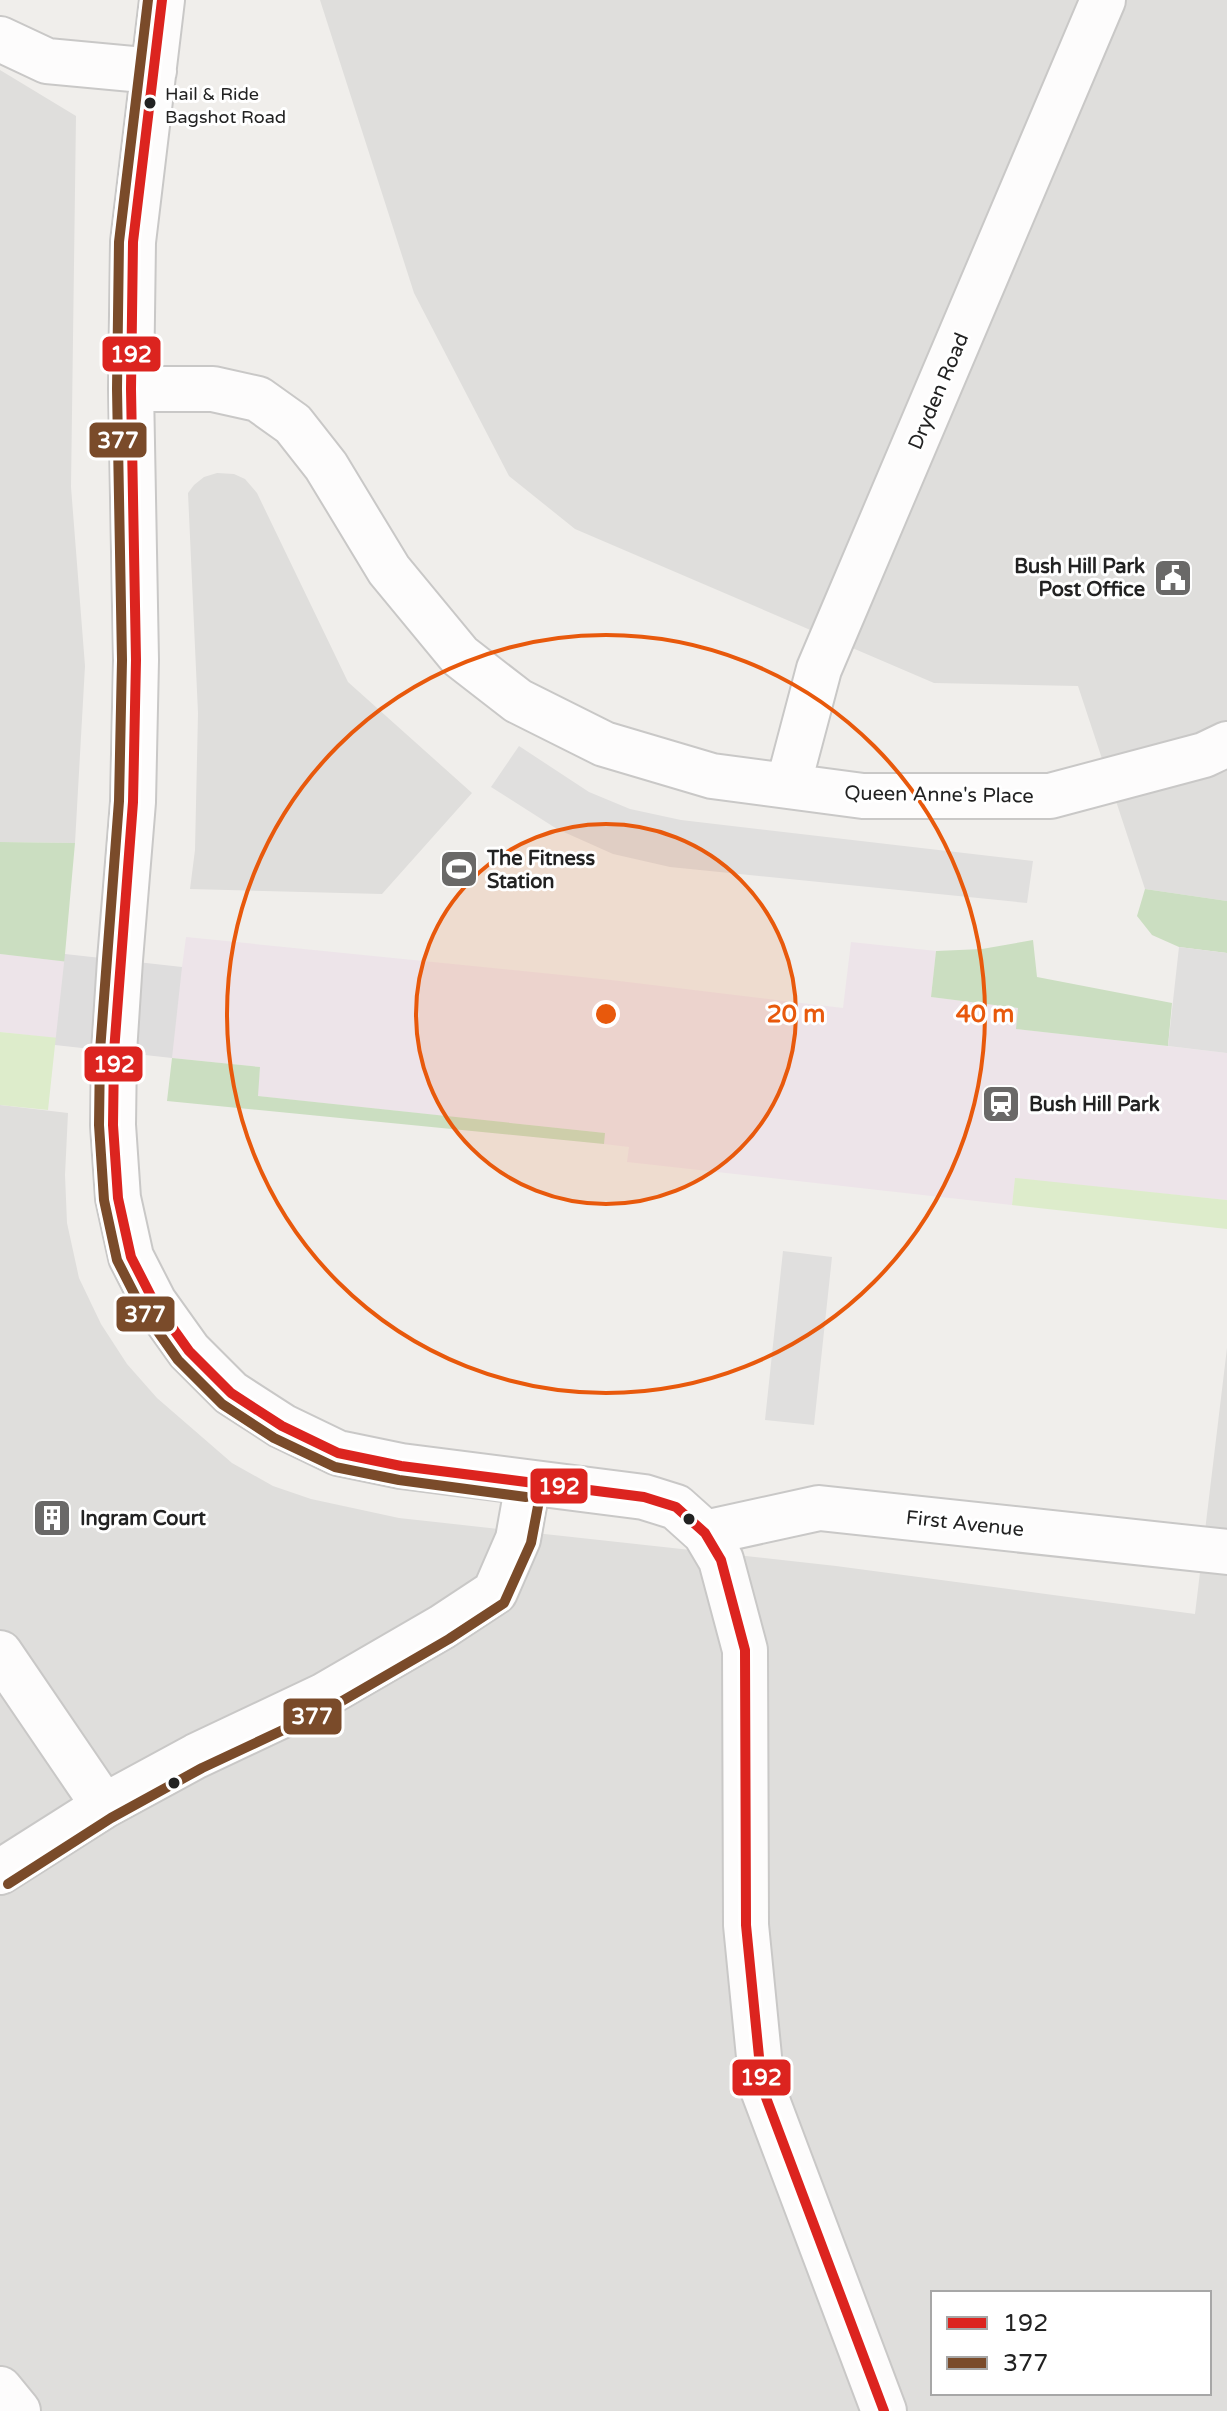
<svg xmlns="http://www.w3.org/2000/svg" width="1227" height="2411" font-family="'Varela Round',sans-serif">
	<rect width="100%" height="100%" fill="#f0eeeb"/>
	<!-- residential -->
	<path fill="#dfdedc" fill-rule="evenodd" d="M320,0H1227V901L1145,889L1078,686L934,683L575,529L509,476L414,293Z
		M0,70L76,116L71,487L85,666L75,843L0,842Z
		M217,473L234,474L245,479L257,493L348,682L472,793L382,894L190,889L195,850L198,713L188,493L194,485L204,477Z
		M0,1105L68,1113L65,1175L67,1223L79,1278L101,1324L127,1364L157,1398L232,1463L273,1486L311,1499L399,1518L836,1566L1195,1614L1227,1348V2411H0ZM933,2293H1209V2393H933Z"/>
	<!-- industrial -->
	<path fill="#ede4e9" d="M186,937L611,980L843,1008L851,942L936,951L931,997L1019,1008L1017,1029L1227,1053V1200L1015,1179L1012,1205L627,1162L629,1147L604,1144V1133L257,1096L260,1067L172,1058L170,1051L0,1032V954L178,974L182,967Z"/>
	<!-- grass -->
	<path fill="#ddeccb" d="M0,1032L59,1038L55,1045L48,1110L0,1105Z
		M1015,1178L1227,1200V1229L1012,1205Z"/>
	<!-- forest -->
	<path fill="#cbdec1" d="M0,842L75,843L65,954L69,962L0,954Z
		M1145,889L1227,901V953L1179,947L1152,935L1137,916Z
		M1033,940L1037,977L1172,1003L1168,1046L1016,1029L1018,1008L931,997L936,951L982,949Z
		M172,1058L260,1067L258,1096L605,1133L604,1144L167,1101Z"/>
	<!-- parking -->
	<path fill="#e0dfde" d="M519,746L589,792L630,809L681,820L1033,861L1027,903L670,867L613,854L557,829L491,787Z
		M1179,947L1227,953V1053L1168,1046Z
		M783,1251L832,1257L814,1425L765,1420Z"/>
	<!-- pier -->
	<path fill="#dedddd" d="M65,954L182,967L172,1058L55,1045Z"/>
	<g fill="none" stroke-linecap="round" stroke-linejoin="round">
		<!-- minor casing -->
		<g stroke="#c9c8c7" stroke-width="48">
			<path id="minor" d="M162,0L133,242L131,389L136,660L133,802L120,960L114,1052L113,1125L118,1198L131,1257L154,1302L189,1351L231,1393L282,1426L338,1453L401,1466L644,1497L676,1507L705,1533L721,1560L745,1650L746,1925L762,2087L884,2411
				M0,39L47,61L154,71
				M131,389H213L258,399L293,424L326,466L389,570L460,656L518,701L604,744L712,776L863,796H1050L1204,755L1227,744
				M788,786L819,669L1103,0
				M705,1533L819,1508L1227,1552
				M0,1653L104,1806
				M0,1872L104,1806L196,1756L323,1696L442,1627L495,1592L518,1539L528,1483
				M0,2389L18,2411"/>
		</g>
		<!-- minor -->
		<use href="#minor" stroke="#fdfcfc" stroke-width="44"/>
		<!-- bus-1 casing -->
		<g stroke="#fff" stroke-width="16">
			<path id="bus-1" d="M162,0L133,242L131,389L136,660L133,802L114,1052L113,1125L118,1198L131,1257L154,1302L189,1351L231,1393L282,1426L338,1453L401,1466L644,1497L676,1507L705,1533L721,1560L745,1650L746,1925L762,2087L884,2411"/>
		</g>
		<!-- bus-2 casing -->
		<g stroke="#fff" stroke-width="16">
			<path id="bus-2" d="M148,0L119,242L117,389L122,660L119,801L100,1051L99,1125L104,1200L117,1260L142,1309L178,1360L222,1404L274,1438L335,1467L399,1480L526,1497
				M8,1884L111,1818L202,1768L330,1708L449,1639L504,1603L531,1543L542,1485"/>
		</g>
		<!-- bus-1 -->
		<use href="#bus-1" stroke="#dc241f" stroke-width="10"/>
		<!-- bus-2 -->
		<use href="#bus-2" stroke="#7a4b2a" stroke-width="10"/>
	</g>
	<!-- distance rings -->
	<circle cx="606" cy="1014" r="190" fill="#e8590c" fill-opacity=".12"/>
	<g fill="none" stroke="#e8590c" stroke-width="4">
		<circle cx="606" cy="1014" r="190"/>
		<circle cx="606" cy="1014" r="379"/>
	</g>
	<!-- icons -->
	<defs>
		<g id="civic-square" transform="scale(2)"><rect x="-9" y="-9" width="18" height="18" rx="4" fill="#6a6968" stroke="#fff"/><path d="M-.6-6.5H3V-4.5H.6V-3L4-1V1h2V6H-6V1h2V-1L-.6-3ZM-1.2 2.5V6h2.4V2.5Z" fill="#fff"/></g>
		<g id="stadium-square" transform="scale(2)"><rect x="-9" y="-9" width="18" height="18" rx="4" fill="#6a6968" stroke="#fff"/><path d="M0-5a6.5 5 0 1 0 0 10a6.5 5 0 1 0 0-10ZM-3.5-1.8h7v3.6h-7Z" fill="#fff"/></g>
		<g id="station-square" transform="scale(2)"><rect x="-9" y="-9" width="18" height="18" rx="4" fill="#6a6968" stroke="#fff"/><path d="M-3-6H3Q5-6 5-4V2Q5 4 3 4L4.5 6H3L1.5 4h-3L-3 6H-4.5L-3 4Q-5 4-5 2V-4Q-5-6-3-6ZM-3.5-4v3h7v-3ZM-3.5 1v1.5H-2V1ZM2 1v1.5H3.5V1Z" fill="#fff"/></g>
		<g id="building-square" transform="scale(2)"><rect x="-9" y="-9" width="18" height="18" rx="4" fill="#6a6968" stroke="#fff"/><path d="M-4-6H4V6H1V3H-1V6H-4ZM-2.5-4.3h1.7v1.8h-1.7ZM.8-4.3h1.7v1.8H.8ZM-2.5-1h1.7V.8h-1.7ZM.8-1h1.7V.8H.8Z" fill="#fff"/></g>
	</defs>
	<g fill-rule="evenodd">
		<use href="#civic-square" x="1173" y="578"/>
		<use href="#stadium-square" x="459" y="869"/>
		<use href="#station-square" x="1001" y="1104"/>
		<use href="#building-square" x="52" y="1518"/>
	</g>
	<!-- markers -->
	<g fill="#222" stroke="#fff" stroke-width="3">
		<circle cx="150" cy="103" r="7"/>
		<circle cx="689" cy="1519" r="7"/>
		<circle cx="174" cy="1783" r="7"/>
	</g>
	<g text-anchor="middle" stroke-width="6" stroke-linejoin="round" paint-order="stroke">
		<!-- bus labels -->
		<g font-size="18" fill="#222" stroke="#fff" text-anchor="start">
			<text x="165" y="100">Hail &amp; Ride<tspan x="165" dy="23">Bagshot Road</tspan></text>
		</g>
		<!-- street labels -->
		<g font-size="20" fill="#222" stroke="#fff">
			<text transform="translate(938 391) rotate(-67)" y="7">Dryden Road</text>
			<text transform="translate(939 794) rotate(1)" y="7">Queen Anne's Place</text>
			<text transform="translate(965 1523) rotate(6)" y="7">First Avenue</text>
		</g>
		<!-- poi labels -->
		<g font-size="20" font-weight="bold" fill="#222" stroke="#fff" text-anchor="start">
			<text x="1145" y="573" text-anchor="end">Bush Hill Park<tspan x="1145" dy="23">Post Office</tspan></text>
			<text x="487" y="865">The Fitness<tspan x="487" dy="23">Station</tspan></text>
			<text x="1029" y="1111">Bush Hill Park</text>
			<text x="80" y="1525">Ingram Court</text>
		</g>
	</g>
	<circle cx="606" cy="1014" r="12" fill="#e8590c" stroke="#fff" stroke-width="4"/>
	<g font-size="24" text-anchor="middle" font-weight="bold" fill="#e8590c" stroke="#fff" stroke-width="6" stroke-linejoin="round" paint-order="stroke">
		<text x="796" y="1022">20 m</text>
		<text x="985" y="1022">40 m</text>
	</g>
	<g stroke="#fff" stroke-width="3">
		<rect x="101" y="335" width="61" height="38" rx="8" fill="#dc241f"/>
		<rect x="88" y="421" width="60" height="38" rx="8" fill="#7a4b2a"/>
		<rect x="83" y="1045" width="61" height="38" rx="8" fill="#dc241f"/>
		<rect x="115" y="1295" width="61" height="38" rx="8" fill="#7a4b2a"/>
		<rect x="529" y="1467" width="60" height="38" rx="8" fill="#dc241f"/>
		<rect x="282" y="1697" width="61" height="39" rx="8" fill="#7a4b2a"/>
		<rect x="731" y="2058" width="61" height="39" rx="8" fill="#dc241f"/>
	</g>
	<g font-size="22" text-anchor="middle" font-weight="bold" fill="#fff">
		<text x="131" y="362">192</text>
		<text x="118" y="448">377</text>
		<text x="114" y="1072">192</text>
		<text x="145" y="1322">377</text>
		<text x="559" y="1494">192</text>
		<text x="312" y="1724">377</text>
		<text x="761" y="2085">192</text>
	</g>
	<!-- legend -->
	<rect x="931" y="2291" width="280" height="104" fill="#ffffff" stroke="#a7a7a7" stroke-width="2"/>
	<rect x="947" y="2317" width="40" height="12" fill="#dc241f" stroke="#a7a7a7" stroke-width="2"/>
	<text x="1003" y="2331" font-size="24" fill="#222222">192</text>
	<rect x="947" y="2357" width="40" height="12" fill="#7a4b2a" stroke="#a7a7a7" stroke-width="2"/>
	<text x="1003" y="2371" font-size="24" fill="#222222">377</text>
</svg>
